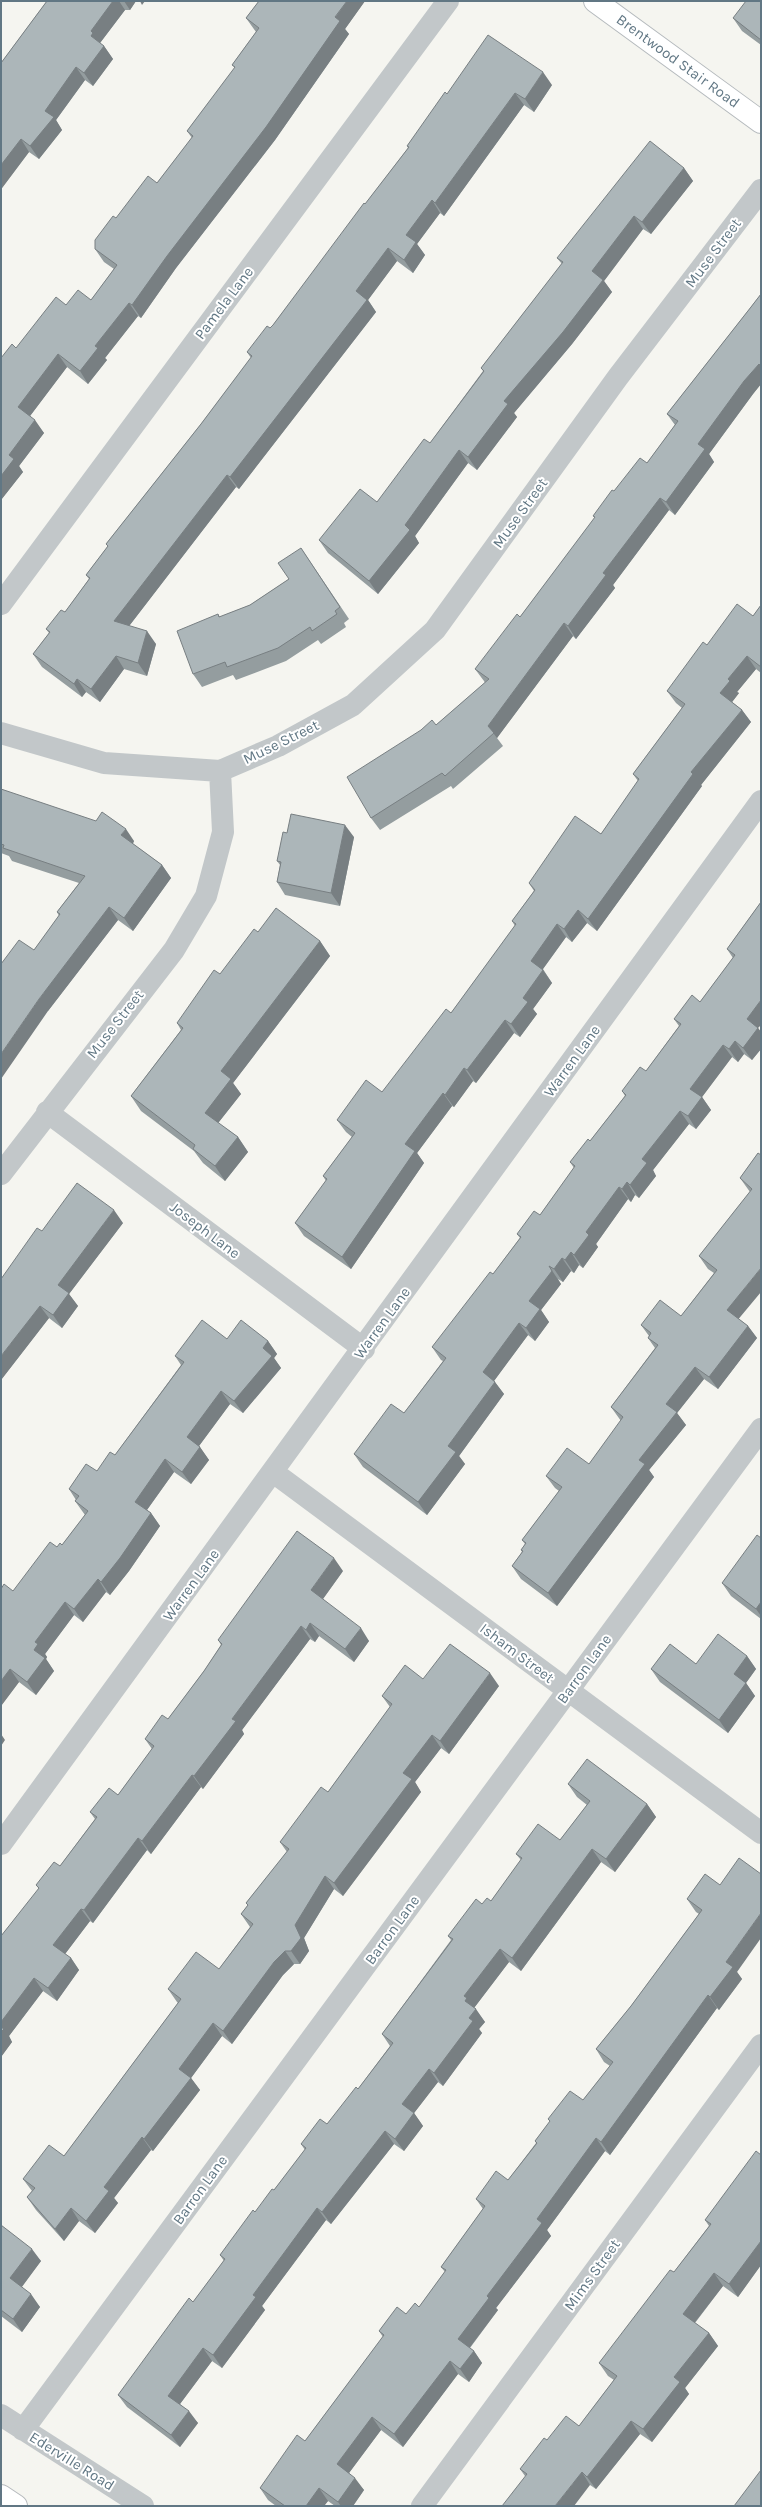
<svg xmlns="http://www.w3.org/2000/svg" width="762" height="2507" font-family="Karla,sans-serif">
	<rect width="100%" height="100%" fill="#f5f5f0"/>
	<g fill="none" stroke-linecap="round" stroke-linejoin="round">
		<!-- major casing -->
		<g stroke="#b5babd" stroke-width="24">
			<path id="major" d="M595,1L761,122"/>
		</g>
		<!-- highway casing -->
		<g stroke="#b6babd" stroke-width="24">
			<path id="highway" d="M1,2496L16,2506"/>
		</g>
		<!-- minor -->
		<path stroke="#c2c7c9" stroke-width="22" d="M1,604L448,1
			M1,733L104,763L220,771L278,746L353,705L435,630L618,377L761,190
			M47,1112L364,1349
			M1,1174L174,950L206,896L223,832L220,771
			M273,1472L761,1833
			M1,1844L761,801
			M1,2415L143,2506
			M23,2430L761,1429
			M422,2506L761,2045"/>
		<!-- major -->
		<use href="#major" stroke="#fff" stroke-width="22"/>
		<!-- highway -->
		<use href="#highway" stroke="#fff" stroke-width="22"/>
	</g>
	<!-- wall -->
	<path fill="#949d9f" d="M47,1H136L130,10H125L100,43L104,46L113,59L93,86L85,80L56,120L62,130L39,159L29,152L2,188L1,187V63Z
		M259,1H365L345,29L349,34L275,140L176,268L141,318L138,316L105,358L107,360L88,384L67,367L30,416L44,433L19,466L23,472L1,500V358L16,348L66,305L91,300L114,269L104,262L95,249L116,218L157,183L192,138L187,131L235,68L232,65L256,32L246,18Z
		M761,1V45L742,31L733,18Z
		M552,85L534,112L524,105L444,216L440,213L417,244L425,255L413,273L397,261L368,300L376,312L239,489L236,487L129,626L156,644L147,676L124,669L100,702L86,692L82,697L42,667L33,654L49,633L46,629L65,612L89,579L86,575L108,546L106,544L201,424L251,358L247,352L273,325L408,148L407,146L447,94Z
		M684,168L693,181L651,234L643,229L604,281L612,292L572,344L514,413L517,417L477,470L468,463L415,536L419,543L378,594L328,553L319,540L377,502L430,443L483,371L481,368L562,264L557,258Z
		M761,294V384L753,394L709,454L714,462L675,515L669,510L613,585L615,588L576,639L573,636L497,738L503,746L453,789L451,786L380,830L371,818L436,725L485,683L484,681L475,669L520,617L595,518L593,516L614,491L647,463L675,425L667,414L751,307Z
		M301,548L349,619L344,623L346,627L321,644L318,640L286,661L236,680L233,675L202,687L193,674L218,614L220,617L250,605L289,579Z
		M761,605V673L756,669L737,692L739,693L732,702L742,710L751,722L701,785L702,786L597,931L587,923L572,942L566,937L543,969L552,983L533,1009L537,1014L520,1037L514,1033L476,1083L473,1081L454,1107L452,1106L417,1153L424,1163L351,1269L304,1236L295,1223L326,1181L323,1176L352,1137L346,1132L337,1120L382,1092L451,1013L515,926L512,921L534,891L529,883L601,834L638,781L633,774L682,708L676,703L667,691L707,645L753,616Z
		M1,789L134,841L133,844L162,865L171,878L133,931L118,920L48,1011L34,950L59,916L57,912L79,883L12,861L9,856L1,853Z
		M287,833L354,837L340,906L285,895L277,882L280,865L277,861Z
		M761,902L758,1028L761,1032V1049L752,1060L744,1054L738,1062L732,1057L702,1097L711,1110L696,1129L689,1124L653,1170L656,1176L639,1198L635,1195L631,1202L628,1199L596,1244L598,1247L583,1268L579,1265L574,1273L571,1271L563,1282L558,1279L561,1284L541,1310L549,1322L535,1341L528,1335L494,1381L504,1394L459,1456L465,1464L427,1515L363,1467L354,1454L404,1413L443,1361L441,1360L432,1347L493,1274L520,1238L517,1234L540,1215L574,1168L570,1162L590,1141L625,1096L622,1091L646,1071L679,1026L674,1019L700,1002L733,958L727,949Z
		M258,932L320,941L330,956L233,1083L241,1094L218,1123L238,1137L248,1152L225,1181L203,1163L194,1151L141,1111L131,1096L181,1030L177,1023Z
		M758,1153L739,1319L748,1326L757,1338L718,1389L704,1379L677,1413L686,1425L649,1470L654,1477L557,1606L521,1579L512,1566L522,1552L521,1550L525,1544L522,1540L559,1491L555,1488L546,1476L589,1464L621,1421L611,1407L655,1348L648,1338L649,1336L641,1325L681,1316L714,1273L708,1269L699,1256L750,1192L740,1178Z
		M123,1223L69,1294L78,1306L62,1328L49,1318L1,1380L42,1231Z
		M227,1339L268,1341L277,1354L274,1358L281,1368L243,1413L230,1404L199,1446L209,1460L191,1484L174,1472L147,1510L151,1513L160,1526L129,1571L110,1595L106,1592L83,1622L74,1615L45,1654L47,1657L46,1659L54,1671L36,1695L19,1682L1,1706L13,1591L57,1547L62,1545L85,1515L75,1501L76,1500L69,1489L97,1471L115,1455L181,1365L175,1356Z
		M761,1538V1619L731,1596L722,1583Z
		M343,1571L323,1599L369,1641L354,1662L319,1636L315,1642L310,1639L242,1730L244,1734L203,1789L201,1787L151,1854L147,1850L93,1923L90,1921L65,1954L71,1958L79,1970L57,2001L43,1991L9,2036L12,2042L1,2057V1936L39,1889L36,1885L60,1866L95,1819L90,1812L118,1795L152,1749L145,1739L168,1719L204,1671L221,1645L218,1640Z
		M747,1656L756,1669L746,1683L755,1696L728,1733L660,1682L651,1669L696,1664Z
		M423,1679L499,1686L449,1754L441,1748L415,1782L421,1792L343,1896L334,1889L304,1938L309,1951L300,1964H294L283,1975L232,2044L222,2036L191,2078L200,2090L153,2151L151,2150L114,2198L118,2203L95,2233L79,2221L64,2241L36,2210L27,2197L32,2191L23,2179L64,2156L178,2003L177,2002L168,1989L219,1969L250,1927L241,1914L248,1905L246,1903L287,1852L280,1842L328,1792L390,1707L382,1696Z
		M568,1784L647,1804L656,1817L615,1872L601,1862L521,1971L509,1962L474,2008L485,2022L479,2029L482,2033L443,2086L438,2082L414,2113L423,2126L404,2151L394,2144L331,2224L326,2220L262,2306L265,2310L222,2368L212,2361L180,2404L198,2423L180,2447L127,2407L118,2395L193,2302L224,2261L220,2255L255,2212L274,2190L305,2150L301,2144L327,2124L358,2089L390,2046L382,2034L451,1940L448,1936L482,1904L491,1901L521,1860L516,1854L560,1840L587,1805L577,1797Z
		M705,1874L737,1972L742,1979L719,2010L717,2008L610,2155L605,2151L547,2230L551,2236L496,2308L498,2310L470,2348L474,2351L482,2363L469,2382L458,2374L403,2447L381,2430L349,2473L364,2490L353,2506H335L328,2501L324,2506H276L268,2500L260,2488L305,2441L383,2337L379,2331L419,2307L445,2272L441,2267L483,2209L476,2199L508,2180L536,2143L535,2141L550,2122L548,2119L583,2100L610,2066L604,2062L596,2049L631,2006L699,1914L696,1912L687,1899Z
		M761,2155V2265L738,2297L723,2286L695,2323L709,2333L718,2346L685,2388L689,2394L652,2442L640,2434L596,2489L590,2485L525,2476L520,2469L547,2440L579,2426L614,2380L608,2376L599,2363L674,2272L709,2226L705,2220Z
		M1,2225L41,2261L21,2287L40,2307L22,2332L1,2316Z"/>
	<!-- shaded-wall -->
	<path fill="#787f82" d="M113,1H119L125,10L100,43L91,36V31Z
		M124,1H136L130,10Z
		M140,1H145L142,5Z
		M347,1H365L345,29L349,34L275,140L176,268L141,318L132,305Z
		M104,46L113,59L93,86L84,73Z
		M76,67L85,80L56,120L62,130L39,159L30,146L45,111Z
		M543,72L552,85L534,112L525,99Z
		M515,93L524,105L444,216L435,203Z
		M21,139L29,152L2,188L1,186V165Z
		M684,168L693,181L651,234L642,222Z
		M432,200L440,213L417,244L425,255L413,273L404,260L406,235Z
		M634,216L643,229L604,281L612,292L572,344L514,413L517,417L477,470L468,457L504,401L592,271Z
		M388,248L397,261L368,300L376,312L239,489L230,477L356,291Z
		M129,303L138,316L105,358L107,360L88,384L80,371L95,346Z
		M58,354L67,367L27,420L18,407Z
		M759,364L761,367V384L753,394L709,454L714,462L675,515L666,502L698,444L744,381Z
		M35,420L44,433L19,466L23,472L1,500V476L9,455Z
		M459,450L468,463L415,536L419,543L378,594L369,581L405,525Z
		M227,475L236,487L123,634L114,621Z
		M660,498L669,510L613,585L615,588L576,639L568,626L603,573Z
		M564,623L573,636L497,738L488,726Z
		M147,631L156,644L147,676L138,663Z
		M116,656L124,669L100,702L91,689Z
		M747,656L756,669L737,692L739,693L729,706L720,693L728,679Z
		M77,679L86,692L82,697L74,684Z
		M742,710L751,722L701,785L702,786L597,931L588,919L691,772Z
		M345,825L354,837L340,906L331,893Z
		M126,829L134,841L130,848L121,835Z
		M162,865L171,878L133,931L124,918Z
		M109,907L118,920L48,1011L1,1079V1054L39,999Z
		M578,910L587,923L572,942L564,929Z
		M557,924L566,937L540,973L531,961Z
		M320,941L330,956L233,1083L241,1094L215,1127L205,1113L221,1071Z
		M543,970L552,983L533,1009L537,1014L520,1037L511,1024L523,998Z
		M761,1000V1025L758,1028L761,1032V1049L752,1060L743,1048L747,1019Z
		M505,1020L514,1033L476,1083L467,1070Z
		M735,1041L744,1054L738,1062L729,1049Z
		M723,1045L732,1057L702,1097L711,1110L696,1129L688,1116L690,1089Z
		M464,1068L473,1081L454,1107L445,1095Z
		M443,1093L452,1106L417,1153L424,1163L351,1269L342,1257L405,1144Z
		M680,1111L689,1124L653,1170L656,1176L639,1198L630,1185L642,1159Z
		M238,1137L248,1152L225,1181L215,1166Z
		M627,1182L635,1195L631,1202L622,1189Z
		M619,1187L628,1199L596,1244L598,1247L583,1268L574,1255L586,1232Z
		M114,1210L123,1223L69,1294L78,1306L62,1328L53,1315L58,1285Z
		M571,1252L579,1265L574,1273L565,1260Z
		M562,1258L571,1271L563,1282L554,1269Z
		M549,1266L561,1284L541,1310L549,1322L535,1341L526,1328L529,1301Z
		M761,1268V1292L736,1322L727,1310Z
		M40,1306L49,1318L1,1380V1356Z
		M519,1323L528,1335L491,1385L483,1372Z
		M748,1326L757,1338L718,1389L709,1377Z
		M268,1341L277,1354L274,1358L281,1368L243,1413L234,1401L263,1348Z
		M695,1367L704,1379L677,1413L686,1425L649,1470L654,1477L557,1606L548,1593L639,1460L666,1404Z
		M495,1382L504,1394L459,1456L465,1464L427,1515L418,1502L448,1446Z
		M221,1391L230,1404L196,1450L187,1437Z
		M200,1447L209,1460L191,1484L182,1472Z
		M165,1459L174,1472L144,1514L135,1502Z
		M151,1513L160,1526L129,1571L110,1595L101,1582Z
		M334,1558L343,1571L320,1603L311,1590Z
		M98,1579L106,1592L83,1622L74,1609Z
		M65,1602L74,1615L45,1654L47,1657L46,1659L54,1671L36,1695L27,1682L35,1642Z
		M761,1602V1616L756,1609Z
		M310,1623L319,1636L315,1642L306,1630Z
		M301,1626L310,1639L242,1730L244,1734L203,1789L194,1776L232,1719Z
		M361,1628L369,1641L354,1662L345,1649Z
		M747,1656L756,1669L743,1687L734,1674Z
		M10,1669L19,1682L1,1706V1681Z
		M490,1673L499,1686L449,1754L440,1741Z
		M746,1683L755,1696L728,1733L719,1720Z
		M1,1734L5,1740L1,1746Z
		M432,1735L441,1748L415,1782L421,1792L343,1896L334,1883L403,1773Z
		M192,1775L201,1787L151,1854L142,1841Z
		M647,1804L656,1817L615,1872L606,1859Z
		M138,1838L147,1850L93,1923L84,1910Z
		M592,1849L601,1862L521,1971L512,1958Z
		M325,1876L334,1889L304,1938L309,1951L300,1964L291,1951L295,1925Z
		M81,1909L90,1921L62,1958L53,1945Z
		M761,1913V1938L737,1972L742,1979L719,2010L710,1997L726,1962Z
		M500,1949L509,1962L474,2008L476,2009L485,2022L479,2029L482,2033L443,2086L434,2073L469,2018L464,1996Z
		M285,1951L294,1964L283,1975L232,2044L223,2031L274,1962Z
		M71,1958L79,1970L57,2001L48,1988Z
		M34,1978L43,1991L9,2036L12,2042L1,2057V2022Z
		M708,1995L717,2008L610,2155L601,2142Z
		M213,2023L222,2036L191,2078L200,2090L153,2151L144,2139L179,2069Z
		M429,2069L438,2082L411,2117L402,2104Z
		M414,2113L423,2126L404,2151L395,2139Z
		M385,2131L394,2144L331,2224L322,2212Z
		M142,2137L151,2150L114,2198L118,2203L95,2233L86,2221L104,2187Z
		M596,2138L605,2151L547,2230L551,2236L496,2308L498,2310L467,2351L458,2339L537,2219Z
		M71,2208L79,2221L64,2241L55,2229Z
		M317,2208L326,2220L262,2306L265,2310L222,2368L213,2355L253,2295Z
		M761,2241V2265L738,2297L729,2284Z
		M32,2249L41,2261L19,2291L10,2278Z
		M714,2273L723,2286L692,2326L683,2314Z
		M31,2294L40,2307L22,2332L13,2319Z
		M709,2333L718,2346L685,2388L689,2394L652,2442L643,2429L674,2377Z
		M203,2348L212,2361L177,2408L168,2396Z
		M474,2351L482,2363L469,2382L460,2369Z
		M450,2361L458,2374L403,2447L394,2434Z
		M189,2411L198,2423L180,2447L171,2435Z
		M372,2417L381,2430L346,2477L337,2464Z
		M631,2421L640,2434L596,2489L587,2477Z
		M582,2472L590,2485L574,2506H555Z
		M355,2478L364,2490L353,2506H341L338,2502Z
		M319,2488L328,2501L324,2506H306Z"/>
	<!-- building -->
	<path fill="#acb6b9" stroke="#787f82" d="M47,1H113L91,31L93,33L91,36L104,46L84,73L76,67L45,111L54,117L30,146L21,139L1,165V63Z
		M259,1H347L335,17L340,21L266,127L167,256L132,305L129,303L95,346L98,348L80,371L58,354L18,407L35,420L9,455L14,459L1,476V358L12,344L16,348L56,297L66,305L78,290L91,300L117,265L95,249V240L113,216L116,218L148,176L157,183L193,136L187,131L235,67L232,65L259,28L246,18Z
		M746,1H761V40L733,18Z
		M488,35L543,72L525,99L515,93L435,203L432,200L406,235L416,242L404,260L388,248L356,291L367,300L230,477L227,475L114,621L147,631L138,663L116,656L91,689L77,679L74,684L33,654L50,632L46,629L61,610L65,612L90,578L86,575L108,546L106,544L201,424L252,356L247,352L267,326L270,328L273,325L364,203L365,204L409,147L407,146L445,92L447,94Z
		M650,141L684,168L642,222L634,216L592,271L603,280L563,332L504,401L508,404L468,457L459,450L405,525L410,530L369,581L319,540L360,489L377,502L424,439L430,443L484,371L481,368L563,262L557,258Z
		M761,294V366L759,364L744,381L698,444L705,449L666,502L660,498L603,573L606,575L568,626L564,623L488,726L494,733L445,776L442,773L371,818L347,777L421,730L432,720L436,725L489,679L475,669L517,614L520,617L595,517L593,516L612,490L614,491L640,458L647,463L678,421L667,414L751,307Z
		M301,548L340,607L335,611L337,614L312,631L310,627L278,648L227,667L225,662L193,674L177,631L218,614L219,617L250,605L289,579L278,563Z
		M737,604L753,616L761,605V667L747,656L728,679L730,681L720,693L742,710L691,772L693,774L588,919L578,910L564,929L557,924L531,961L543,970L523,998L528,1002L511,1024L505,1020L467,1070L464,1068L445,1095L443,1093L405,1144L415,1151L342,1257L295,1223L327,1179L323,1176L355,1133L337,1120L366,1080L382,1092L446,1009L451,1013L516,924L512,921L535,890L529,883L575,816L601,834L639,779L633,774L685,704L667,691L703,642L707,645Z
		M1,789L96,821L102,812L126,829L121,835L162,865L124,918L109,907L39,999L1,1054V964L19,940L34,950L60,914L57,912L85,876L3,848L4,845L1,844Z
		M291,814L345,825L331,893L277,882L281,862L277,861L283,832L287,833Z
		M761,902V1000L747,1019L758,1028L743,1048L735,1041L729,1049L723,1045L690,1089L702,1097L688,1116L680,1111L642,1159L647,1163L630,1185L627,1182L622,1189L619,1187L586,1232L589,1235L574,1255L571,1252L565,1260L562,1258L554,1269L549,1266L552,1271L529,1301L540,1309L526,1328L519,1323L483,1372L495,1382L448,1446L456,1452L418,1502L354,1454L391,1404L404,1413L446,1358L432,1347L490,1272L493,1274L521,1237L517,1234L534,1211L540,1215L575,1166L570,1162L588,1139L590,1141L626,1095L622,1091L640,1067L646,1071L681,1024L674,1019L692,995L700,1002L735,955L727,949Z
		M276,908L320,941L221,1071L231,1079L205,1113L238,1137L215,1166L193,1149L195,1145L131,1096L183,1028L177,1023L214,970L220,974L254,929L258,932Z
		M758,1153L761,1155V1268L727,1310L748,1326L709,1377L695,1367L666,1404L677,1412L639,1460L645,1464L548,1593L512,1566L523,1551L521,1550L526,1543L522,1540L562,1487L546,1476L567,1448L589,1464L623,1417L611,1407L658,1345L648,1338L651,1333L641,1325L660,1300L681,1316L717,1270L699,1256L752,1189L740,1178Z
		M77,1183L114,1210L58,1285L69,1293L53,1315L40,1306L1,1356V1279L37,1228L42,1231Z
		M202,1320L227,1339L241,1320L268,1341L263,1348L272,1356L234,1401L221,1391L187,1437L200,1447L182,1472L165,1459L135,1502L151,1513L120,1558L101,1582L98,1579L74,1609L65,1602L35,1642L38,1644L34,1650L45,1658L27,1682L10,1669L1,1681V1589L4,1584L13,1591L50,1542L57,1547L60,1543L62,1545L88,1511L75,1501L79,1496L69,1489L86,1464L97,1471L110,1452L115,1455L184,1362L175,1356Z
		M297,1531L334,1558L311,1590L361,1628L345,1649L310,1623L306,1630L301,1626L232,1719L236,1721L194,1776L192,1775L142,1841L138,1838L84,1910L81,1909L53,1945L71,1958L48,1988L34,1978L1,2022V1936L39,1888L36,1885L54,1862L60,1866L97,1817L90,1812L109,1788L118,1795L154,1746L145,1739L162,1715L168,1719L204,1671L222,1644L218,1640Z
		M757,1535L761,1538V1602L756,1609L722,1583Z
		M718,1634L747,1656L734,1674L746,1683L719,1720L651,1669L670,1644L696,1664Z
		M450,1644L490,1673L440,1741L432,1735L403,1773L412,1779L334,1883L325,1876L295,1925L301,1938L291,1951H285L274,1962L223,2031L213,2023L179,2069L191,2078L144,2139L142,2137L104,2187L109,2191L86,2221L71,2208L55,2229L27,2197L35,2188L23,2179L49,2145L64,2156L181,1999L168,1989L196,1952L219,1969L253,1924L241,1914L248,1905L246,1903L289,1849L280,1842L321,1787L328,1792L392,1704L382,1696L405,1665L423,1679Z
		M587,1759L647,1804L606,1859L592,1849L512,1958L500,1949L464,1996L467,1998L465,2001L476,2009L469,2018L473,2021L434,2073L429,2069L402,2104L414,2113L395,2139L385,2131L322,2212L317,2208L253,2295L256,2297L213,2355L203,2348L168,2396L189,2411L171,2435L118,2395L189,2298L193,2302L225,2259L220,2255L253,2210L255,2212L272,2189L274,2190L306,2148L301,2144L320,2119L327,2124L356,2087L358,2089L393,2043L382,2034L453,1939L448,1936L476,1899L482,1904L487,1898L491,1901L522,1858L516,1854L538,1824L560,1840L590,1801L568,1784Z
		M739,1858L761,1874V1913L726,1962L733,1967L710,1997L708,1995L601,2142L596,2138L537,2219L542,2223L487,2296L489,2298L458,2339L474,2351L460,2369L450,2361L394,2434L372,2417L337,2464L355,2478L338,2502L319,2488L306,2506H285L260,2488L297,2435L305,2441L384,2335L379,2331L397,2307L406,2314L415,2303L419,2307L446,2270L441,2267L485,2206L476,2199L496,2171L508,2180L537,2143L535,2141L550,2121L548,2119L570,2091L583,2100L613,2062L596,2049L631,2006L702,1910L687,1899L705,1874L720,1885Z
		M1,2027L4,2029L1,2032Z
		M756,2151L761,2155V2241L729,2284L714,2273L683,2314L709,2333L674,2377L680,2382L643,2429L631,2421L587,2477L582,2472L555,2506H502L527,2474L520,2469L544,2438L547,2440L566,2416L579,2426L617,2376L599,2363L670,2270L674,2272L711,2224L705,2220Z
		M1,2225L32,2249L10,2278L31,2294L13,2319L1,2310Z
		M761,2470V2506H734Z"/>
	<g text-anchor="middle" stroke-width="4" stroke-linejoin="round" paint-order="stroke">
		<!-- street labels -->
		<g font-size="15" fill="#617784" stroke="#fff">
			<text transform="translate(678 61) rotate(36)" y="5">Brentwood Stair Road</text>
			<text transform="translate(713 253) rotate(-53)" y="5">Muse Street</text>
			<text transform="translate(224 303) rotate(-53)" y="5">Pamela Lane</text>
			<text transform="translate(520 513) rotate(-54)" y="5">Muse Street</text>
			<text transform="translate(281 742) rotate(-26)" y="5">Muse Street</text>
			<text transform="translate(115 1024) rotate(-52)" y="5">Muse Street</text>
			<text transform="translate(572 1061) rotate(-54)" y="5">Warren Lane</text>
			<text transform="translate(205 1230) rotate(37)" y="5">Joseph Lane</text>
			<text transform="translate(382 1323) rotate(-54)" y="5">Warren Lane</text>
			<text transform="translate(191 1585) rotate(-54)" y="5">Warren Lane</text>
			<text transform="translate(517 1653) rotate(37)" y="5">Isham Street</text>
			<text transform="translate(584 1669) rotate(-54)" y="5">Barron Lane</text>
			<text transform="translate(392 1930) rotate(-54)" y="5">Barron Lane</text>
			<text transform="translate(200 2190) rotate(-54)" y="5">Barron Lane</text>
			<text transform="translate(592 2275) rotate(-54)" y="5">Mims Street</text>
			<text transform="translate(72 2461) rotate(32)" y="5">Ederville Road</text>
		</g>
	</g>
	<!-- border -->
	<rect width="762" height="2507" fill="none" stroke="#617784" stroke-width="4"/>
</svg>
